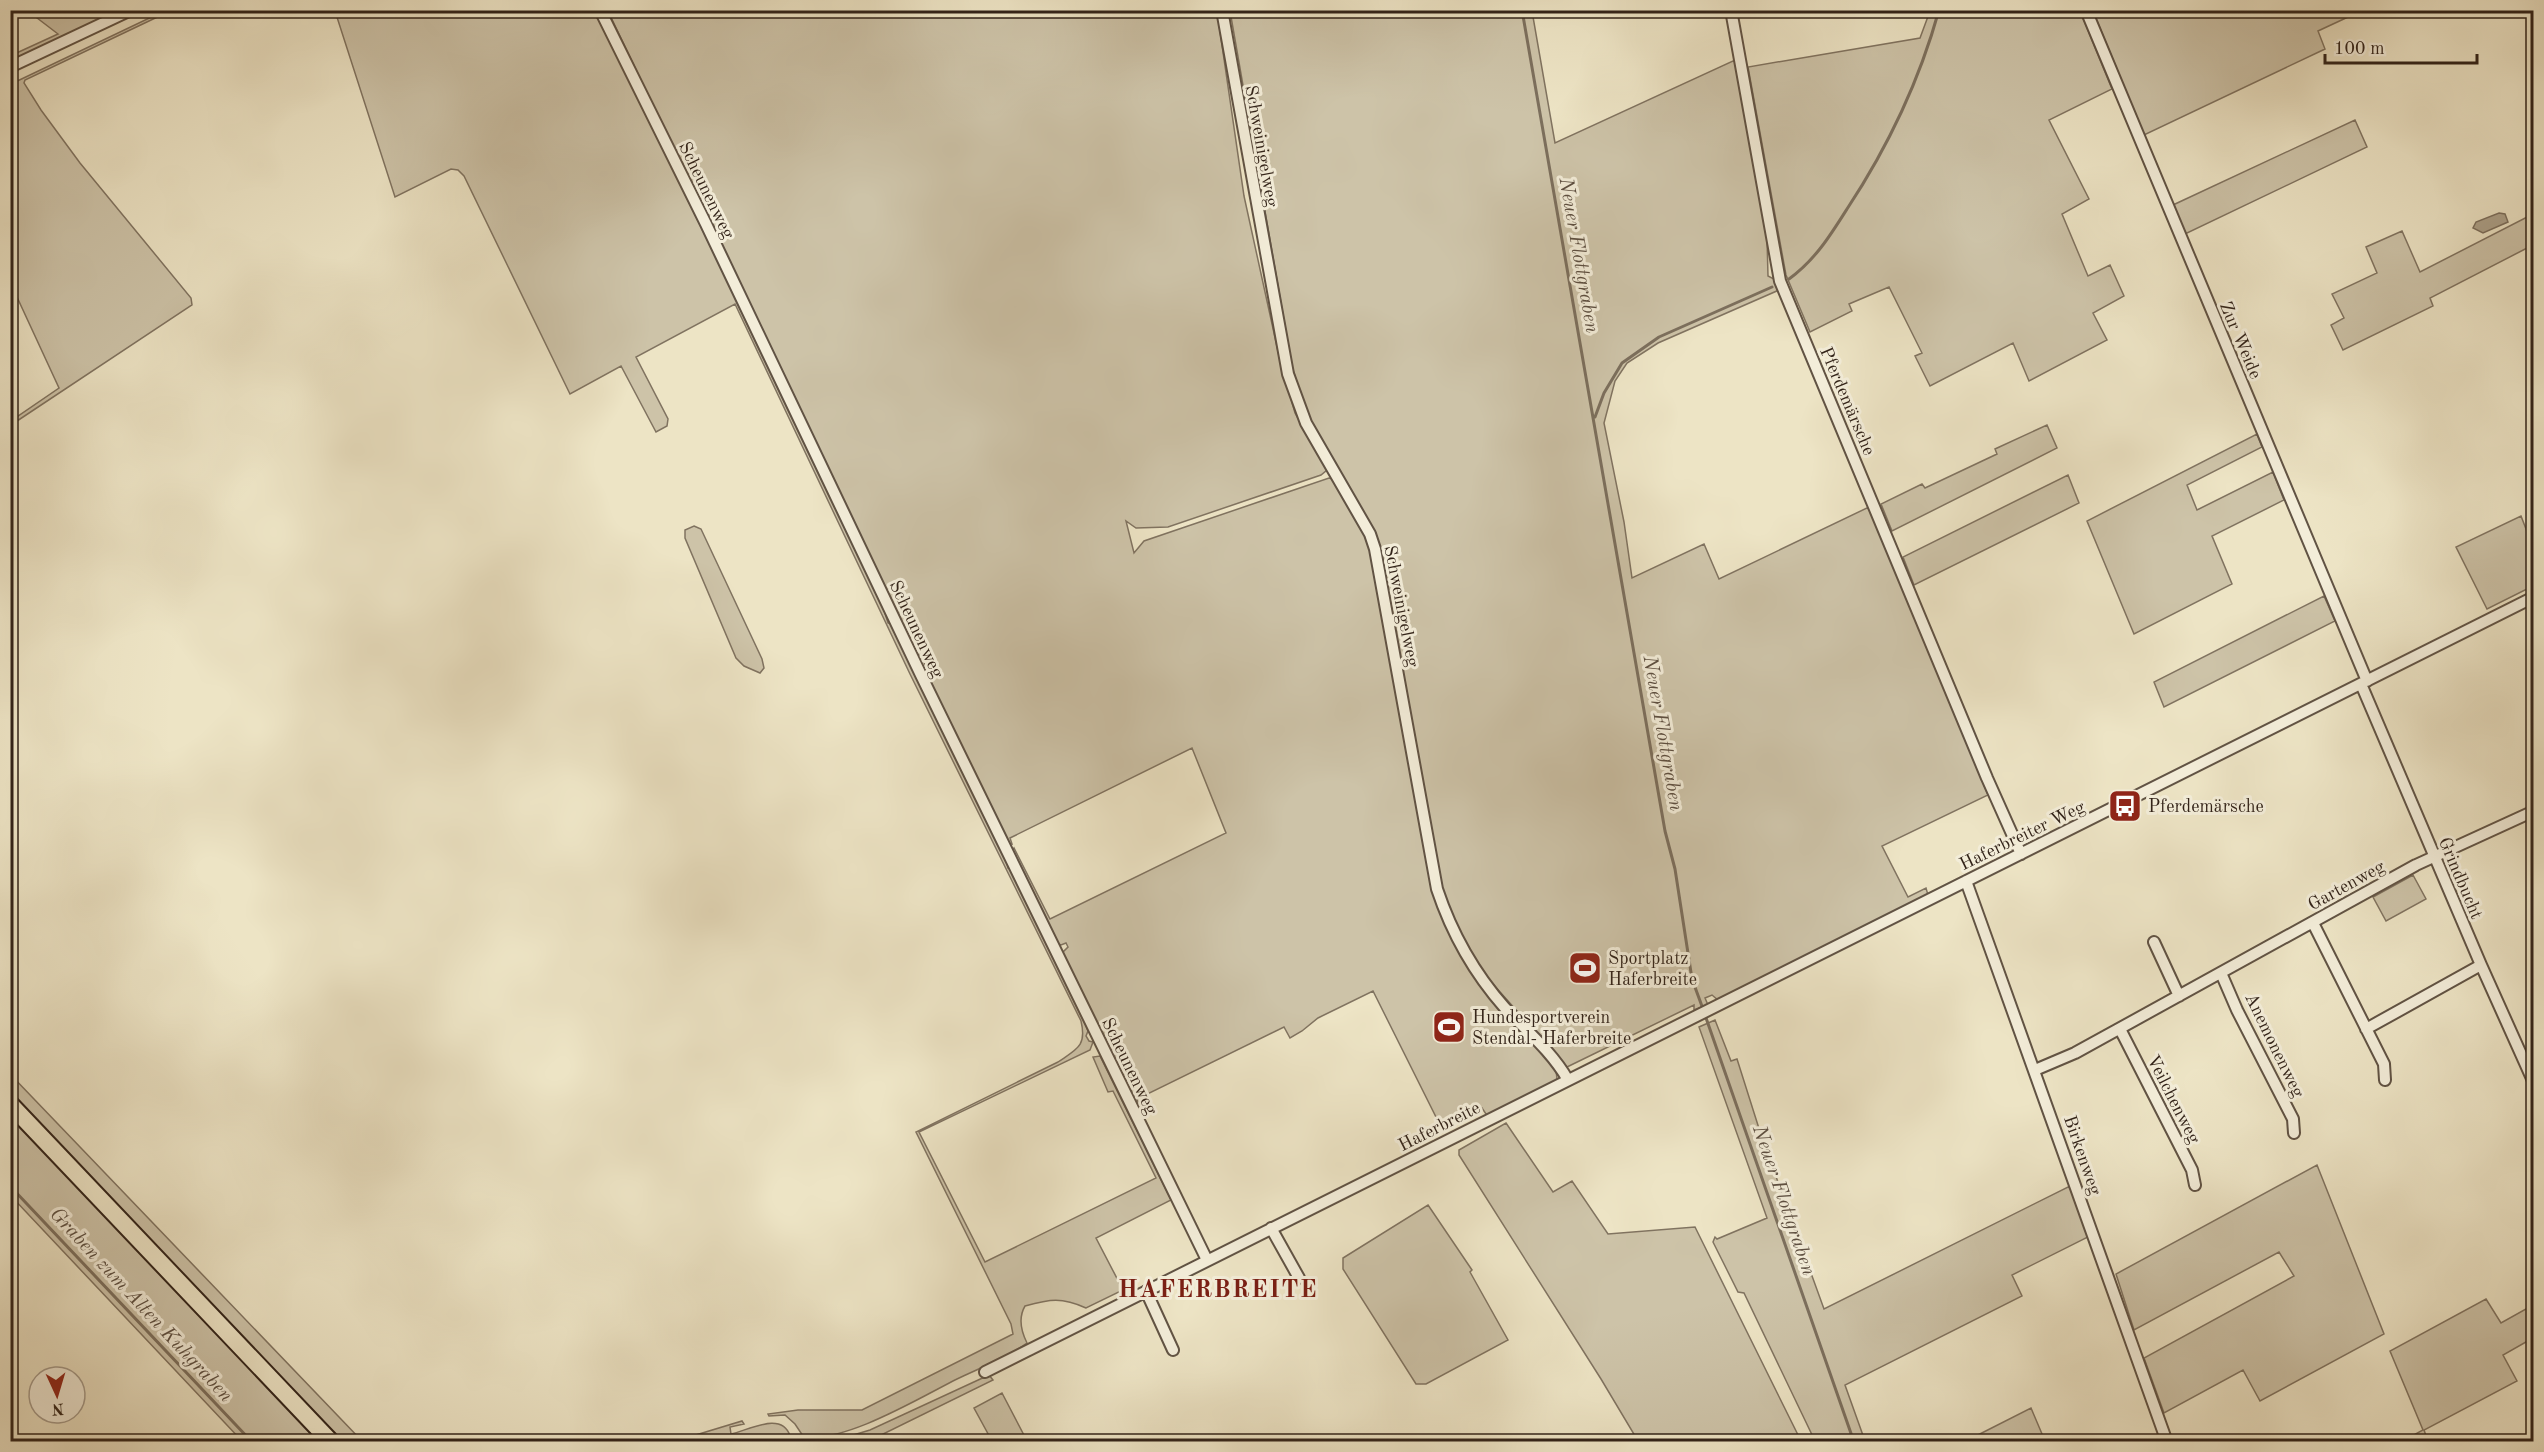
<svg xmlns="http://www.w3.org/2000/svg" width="2544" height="1452" font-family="'Old Standard TT',serif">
	<rect width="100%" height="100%" fill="#ede4c5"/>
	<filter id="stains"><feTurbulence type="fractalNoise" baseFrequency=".00333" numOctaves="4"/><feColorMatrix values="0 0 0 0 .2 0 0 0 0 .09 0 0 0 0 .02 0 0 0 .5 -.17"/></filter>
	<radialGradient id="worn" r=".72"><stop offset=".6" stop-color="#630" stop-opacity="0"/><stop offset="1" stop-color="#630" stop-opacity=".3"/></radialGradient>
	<!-- green -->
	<path fill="#cdc3a8" stroke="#807360" stroke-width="1.5" d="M28,11H120L11,61L10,56L58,34Z
		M164,11H170L25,80L24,83L41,110L80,163L191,298L192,305L11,425V421L59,388L11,284V84Z
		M335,11H595L753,333L884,610L888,623L891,624L1006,859L1008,868H1011L1082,1015L1088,1031L1086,1036L1089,1041L1093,1042L1090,1050L919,1132L985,1262L1156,1178L1113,1091L1108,1092L1093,1057L1100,1056L1171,1200L1096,1238L1123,1290L1086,1308C1062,1297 1050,1299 1025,1306C1018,1318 1021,1331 1027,1343C1006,1358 980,1368 957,1379C921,1397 842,1445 803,1436L795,1424L785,1415L769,1416L768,1414L798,1410H862L1013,1334L1011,1324L916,1132L1058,1062C1077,1049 1087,1046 1081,1021L910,674L735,304L636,357L668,419L667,426L656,432L621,366L570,394L464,176L458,170L451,169L395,197Z
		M608,11H1217L1244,196L1279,356L1295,413L1327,470L1321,475L1168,527L1136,528L1126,521L1134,553L1144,541L1329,478L1333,479L1368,537L1419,800L1455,942L1546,1054L1556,1070L1557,1079L1552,1084L1493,1114H1486L1482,1108L1441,1127L1373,991L1318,1018L1302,1031L1290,1038L1284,1027L1137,1099L1141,1109L1138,1110L1061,954L1068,947L1066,943L1061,945L1056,943L1011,852L1014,848L1050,919L1226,833L1192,748L1010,838L1012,844L1007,843L925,676L929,673L921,656L915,655Z
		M1230,11H1532L1555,143L1735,60L1767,239L1768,276L1774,279L1779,290L1658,343L1627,363L1615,381L1604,423L1624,522L1632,578L1704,544L1719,579L1869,507L1988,795L1882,846L1908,897L1926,888L1928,895L1718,1000L1712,995L1705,998L1708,1005L1694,1010V1005L1567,1067L1475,964L1441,895L1380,553L1306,414L1292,366Z
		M1930,11H2080L2112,89L2049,120L2089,199L2062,214L2088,276L2110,265L2124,296L2093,313L2107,340L2029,381L2013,343L1930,386L1915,356L1922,353L1889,287L1849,304L1852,311L1810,332L1786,275L1748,67L1920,38Z
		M2093,11H2361L2318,31L2325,49L2144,135Z
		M2355,120L2367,147L2185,234L2173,205Z
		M2533,214V245L2430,298L2433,306L2343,350L2331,325L2344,318L2332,294L2377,273L2366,247L2402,231L2420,272Z
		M2047,425L2057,448L1892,531L1881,504L1922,484L1925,488L1997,454L1995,449Z
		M2257,434L2262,447L2187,485L2197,510L2273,472L2284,500L2212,536L2232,584L2134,634L2087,521Z
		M2068,475L2079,503L1914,585L1903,557Z
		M2521,516L2533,547V586L2487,609L2456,547Z
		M694,526L701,529L762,659L764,668L760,673L744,666L736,658L685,538V530Z
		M2324,596L2335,621L2164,707L2154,682Z
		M2413,875L2426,899L2386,921L2373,897Z
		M1715,1020L1731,1061L1737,1059L1762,1138L1824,1309L2070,1186L2088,1237L2012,1275L2022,1296L1845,1385L1865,1441H1815L1744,1293L1738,1292L1713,1242L1715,1237L1717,1239L1767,1218L1699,1027Z
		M10,1074L362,1441H340L11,1096Z
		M10,1113L322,1441H242L11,1196Z
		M1506,1123L1553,1192L1572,1181L1608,1234L1695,1227L1801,1441H1638L1601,1379L1459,1155V1150Z
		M2317,1165L2384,1334L2260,1401L2243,1370L2164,1413L2144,1358L2294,1276L2279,1252L2134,1330L2116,1274Z
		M1428,1205L1472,1270L1470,1272L1508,1340L1426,1384H1416L1343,1269V1258Z
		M2486,1299L2501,1323L2533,1305V1338L2503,1355L2517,1381L2424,1430L2428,1441H2403L2423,1430L2390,1351Z
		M989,1375L993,1380L869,1441L830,1442L870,1430Z
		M1002,1393L1026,1439L1020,1441H992L974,1408Z
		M2031,1408L2045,1441H1966Z
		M742,1421L744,1424L730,1427L731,1434C749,1430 782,1411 790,1436L783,1442L676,1441Z"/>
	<!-- water -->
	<path fill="#ada28b" stroke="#7c6f5d" stroke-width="1.5" d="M2499,213L2505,214L2508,222L2483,233L2473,228L2476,222Z"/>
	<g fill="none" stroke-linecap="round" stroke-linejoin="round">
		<!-- stream -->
		<path stroke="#7c6f5d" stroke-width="3" d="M1522,10L1665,831L1675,869L1692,979L1703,1009
			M1789,279C1815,260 1830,236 1847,209C1888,147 1919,82 1939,10
			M1595,417L1604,393L1622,363L1659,337L1772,287
			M1705,1015L1854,1442
			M10,1186L252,1442"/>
		<!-- street casing -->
		<g stroke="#615344" stroke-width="14">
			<path id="street" d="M600,10L706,224L921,675L1207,1260
				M1222,10L1288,374L1306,423L1370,534L1375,549L1437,889C1452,934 1474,973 1505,1008C1527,1031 1552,1052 1568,1080
				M1731,10L1780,281L1987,778L2021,854
				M2086,10L2367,681
				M10,67L131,10
				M2361,684L2481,965L2534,1083
				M1966,881L2167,1442
				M2313,923L2384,1064L2385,1080
				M2154,942L2179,996
				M2221,973L2237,1010L2293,1119L2294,1133
				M2120,1029L2192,1170L2195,1185
				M2366,1029L2481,965
				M2035,1070L2075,1053L2416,865L2534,811
				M1271,1228L1299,1278
				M1146,1291L1173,1350
				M985,1372L2534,597"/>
		</g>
		<!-- primary casing -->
		<g stroke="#322319" stroke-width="20">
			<path id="primary" d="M10,1104L331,1442"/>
		</g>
		<!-- street -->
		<use href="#street" stroke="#f3edd9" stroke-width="10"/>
		<!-- primary -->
		<use href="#primary" stroke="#ede4c5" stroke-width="16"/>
	</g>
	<!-- icons -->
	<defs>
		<g id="bus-square" transform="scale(1.725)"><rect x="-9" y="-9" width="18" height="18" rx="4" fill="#8f2418" stroke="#f3edd9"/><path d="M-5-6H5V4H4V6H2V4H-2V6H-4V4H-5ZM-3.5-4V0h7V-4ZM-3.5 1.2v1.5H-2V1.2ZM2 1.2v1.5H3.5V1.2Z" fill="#fff"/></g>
		<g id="stadium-square" transform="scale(1.725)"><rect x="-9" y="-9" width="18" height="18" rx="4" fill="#8f2418" stroke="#f3edd9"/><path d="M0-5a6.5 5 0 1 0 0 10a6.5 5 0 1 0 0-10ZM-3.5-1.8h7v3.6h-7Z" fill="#fff"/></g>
	</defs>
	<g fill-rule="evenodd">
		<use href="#bus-square" x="2125" y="806"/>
		<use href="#stadium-square" x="1585" y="968"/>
		<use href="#stadium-square" x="1449" y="1027"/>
	</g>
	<g text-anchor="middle" stroke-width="6" stroke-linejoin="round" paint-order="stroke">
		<!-- street labels -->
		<g font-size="18" fill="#322319" stroke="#f3edd9">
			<text transform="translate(1262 146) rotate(80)" y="6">Schweinigelweg</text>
			<text transform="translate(707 190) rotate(64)" y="6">Scheunenweg</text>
			<text transform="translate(2241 340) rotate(67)" y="6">Zur Weide</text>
			<text transform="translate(1848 401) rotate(67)" y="6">Pferdemärsche</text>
			<text transform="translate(1402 606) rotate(79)" y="6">Schweinigelweg</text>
			<text transform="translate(917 629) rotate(65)" y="6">Scheunenweg</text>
			<text transform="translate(2022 835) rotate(-26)" y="6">Haferbreiter Weg</text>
			<text transform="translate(2461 878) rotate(67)" y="6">Grindbucht</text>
			<text transform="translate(2346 885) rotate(-29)" y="6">Gartenweg</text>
			<text transform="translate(2275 1045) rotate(64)" y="6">Anemonenweg</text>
			<text transform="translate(1130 1066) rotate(64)" y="6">Scheunenweg</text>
			<text transform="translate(2174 1099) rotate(63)" y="6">Veilchenweg</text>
			<text transform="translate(1439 1126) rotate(-27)" y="6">Haferbreite</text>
			<text transform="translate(2083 1155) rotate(71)" y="6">Birkenweg</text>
		</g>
		<!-- poi labels -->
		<g font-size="18" fill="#322319" stroke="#f3edd9" text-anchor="start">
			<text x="2148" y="812">Pferdemärsche</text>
			<text x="1608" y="964">Sportplatz<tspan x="1608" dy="21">Haferbreite</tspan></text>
			<text x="1472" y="1023">Hundesportverein<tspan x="1472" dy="21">Stendal- Haferbreite</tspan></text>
		</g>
		<!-- water labels -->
		<g font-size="20" font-style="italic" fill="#5d4f41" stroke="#f3edd9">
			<text transform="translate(1580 255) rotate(80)" y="7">Neuer Flottgraben</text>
			<text transform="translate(1664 733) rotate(80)" y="7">Neuer Flottgraben</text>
			<text transform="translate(1785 1200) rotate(71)" y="7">Neuer Flottgraben</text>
			<text transform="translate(142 1304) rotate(47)" y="7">Graben zum Alten Kuhgraben</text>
		</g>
		<!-- district labels -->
		<g font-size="24" font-weight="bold" letter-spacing="1.5" fill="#7a1f14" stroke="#f3edd9">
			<text x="1218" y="1297">HAFERBREITE</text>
		</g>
	</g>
	<!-- margin -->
	<rect width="2544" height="1452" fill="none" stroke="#ede4c5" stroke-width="36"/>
	<rect x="12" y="12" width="2520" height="1428" fill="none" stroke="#322319" stroke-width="3"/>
	<rect x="18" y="18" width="2508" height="1416" fill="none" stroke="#322319" stroke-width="1.5"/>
	<!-- north arrow -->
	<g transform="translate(57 1395) rotate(176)"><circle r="28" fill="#f3edd9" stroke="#a69c8c" stroke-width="1.5"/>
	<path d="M0-4.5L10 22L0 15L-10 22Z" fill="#8f2418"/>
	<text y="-9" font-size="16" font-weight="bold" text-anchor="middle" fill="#322319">N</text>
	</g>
	<!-- scale -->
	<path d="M2325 54v9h152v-9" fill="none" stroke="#322319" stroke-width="3"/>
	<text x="2334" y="54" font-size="18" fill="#322319" stroke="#f3edd9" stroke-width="4.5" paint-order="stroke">100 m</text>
	<rect width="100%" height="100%" filter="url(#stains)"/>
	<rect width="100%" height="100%" fill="url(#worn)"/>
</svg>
